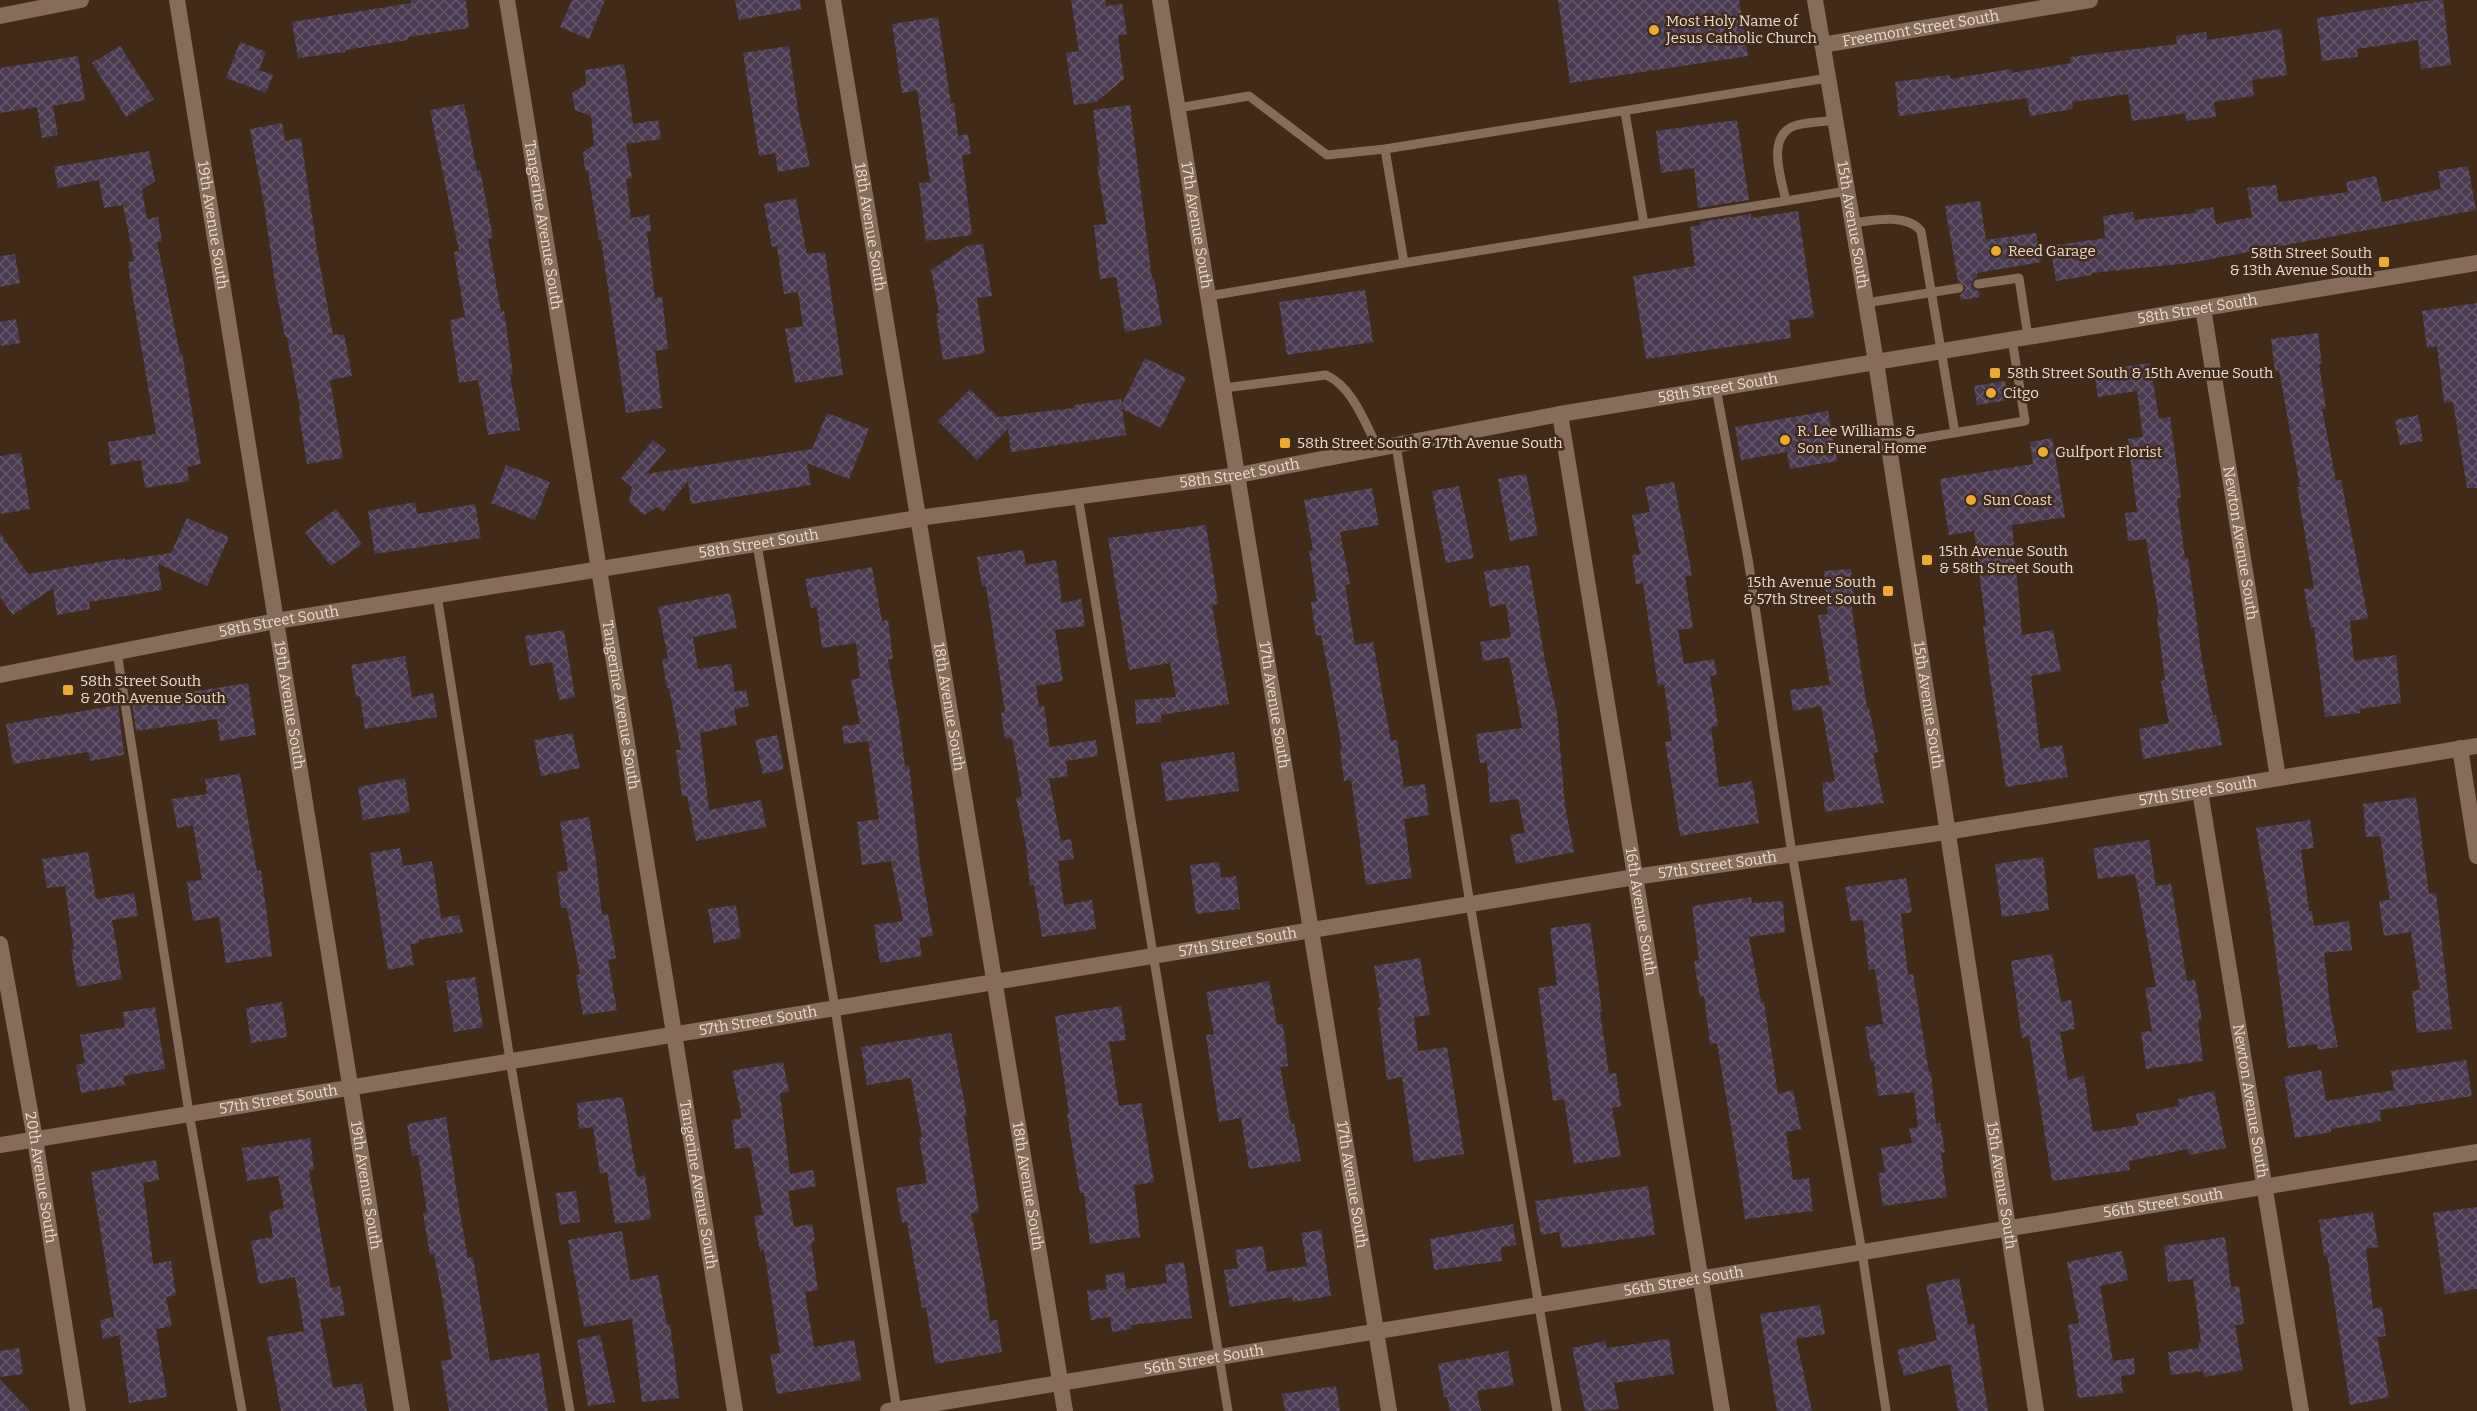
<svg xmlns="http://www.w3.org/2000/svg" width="2477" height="1411" font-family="Bitter,serif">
	<defs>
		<pattern id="building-cross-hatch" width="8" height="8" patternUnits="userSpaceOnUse" patternTransform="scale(1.5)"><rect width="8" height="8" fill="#4b3b51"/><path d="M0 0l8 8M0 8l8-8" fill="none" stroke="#655769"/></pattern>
	</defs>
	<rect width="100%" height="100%" fill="#402a1a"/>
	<!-- building -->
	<path fill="url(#building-cross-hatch)" d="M411,0H466L469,28L408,37V40L345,50V52L298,58L292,22L411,3Z
		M572,0H605L589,39L560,27Z
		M735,0H800L801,9L739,20Z
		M1071,0H1105L1106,6L1122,4L1127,34L1118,36L1124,79L1096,102L1074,105L1066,53L1079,51Z
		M1558,0H1739L1748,56L1570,83Z
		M2431,0H2443L2451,65L2421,69L2418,40L2357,49L2358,57L2322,61L2317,18Z
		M938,17L951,104L954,103L958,136L968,134L971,154L962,155L972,235L926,241L919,183L930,182L917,90L902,93L892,24Z
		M2281,29L2287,75L2252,80L2254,96L2214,102L2216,117L2186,121L2185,113L2132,121L2128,94L2072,102L2073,109L2030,116L2027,98L1899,116L1895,82L1950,75V79L2011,69L2012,73L2071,63L2070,57L2177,44L2176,36L2206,32L2207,40Z
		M240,42L266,52L259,70L273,75L266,93L226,78Z
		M120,46L154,99L126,117L92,63Z
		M789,46L798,111L810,166L778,172L775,153L759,156L743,53Z
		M78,56L85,100L53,106L58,135L42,138L37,107L0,113V68Z
		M624,64L633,124L658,120L661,139L626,144L632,178L626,179L631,218L649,215L651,231L647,232L655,298L662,297L668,349L655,351L662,408L626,413L601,239L599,240L588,171L585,170L583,152L594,145L591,116L575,110L572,93L586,84L585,70Z
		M464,104L477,171L480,170L493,238L488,239L501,312L504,311L513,374L510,375L520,430L488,435L478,380L459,383L450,320L465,317L454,252L459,251L430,110Z
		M1130,105L1152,279L1154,278L1162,325L1125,332L1116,277L1100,279L1094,225L1107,224L1097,166H1100L1093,110Z
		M1737,120L1749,200L1698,208L1694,168L1661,173L1656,131Z
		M282,123L285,141L301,138L317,250L333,335L344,334L352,376L330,380L343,458L307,464L299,415H301L287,337H285L275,283L264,204L250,129Z
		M149,151L155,181L142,190L147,219L158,217L162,241L157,242L180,354L182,353L201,464L187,467L189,481L145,488L141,460L111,465L108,442L156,434L132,292L128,262L134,261L123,205L104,208L99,180L58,188L54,167Z
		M2468,166L2476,210L2189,263L2091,273L2092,275L2056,281L2050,246L2105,238L2103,216L2133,212L2134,220L2196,213L2195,210L2213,207L2216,224L2252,217L2247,188L2276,185L2279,202L2348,192L2346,182L2376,176L2382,202L2441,189L2438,171Z
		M796,198L807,254L825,252L843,375L795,383L785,329L803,326L798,292L784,294L777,246L772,247L764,204Z
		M1980,201L1986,240L2036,233L2041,262L1977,273V277L1972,281L1971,286L1975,290L1979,291L1980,297L1961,300L1960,295L1965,291V286L1958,281L1945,206Z
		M1798,211L1814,317L1789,320L1791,338L1646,359L1633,276L1695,266L1690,227L1701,225L1700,222L1751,214V218Z
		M983,244L992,296L977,298L985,353L943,360L936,314L939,313L931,270L967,246Z
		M15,254L20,283L0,287V256Z
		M1365,290L1373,342L1287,355L1279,302Z
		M2477,303V488H2467L2453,402L2444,403L2437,346L2427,348L2422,311Z
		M16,319L20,343L0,346V322Z
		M2318,333L2322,364H2319L2326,409H2322L2336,481L2341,480L2368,618L2350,621L2354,661L2396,655L2401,703L2360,709V713L2325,717L2314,627L2311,628L2304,589L2314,588L2297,487H2300L2279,370L2275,371L2271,339Z
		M1145,358L1186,378L1161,428L1122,409L1126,435L1011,452L1008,429L977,460L938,421L970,389L998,417L1074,408V405L1121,399L1122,404Z
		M2150,363L2159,419L2170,417L2181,498H2177L2185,558H2188L2202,660L2213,716L2216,715L2222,745L2143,759L2139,729L2169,723L2161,681L2165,680L2157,617L2159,616L2146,539L2128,541L2125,513L2137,512L2128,439L2143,437L2137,391L2098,397L2094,371Z
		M2005,381L2008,400L1977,405L1974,386Z
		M1828,411L1837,461L1790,469L1787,452L1741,460L1735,427Z
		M827,413L869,429L849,479L807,463L811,485L691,504L688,481L663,512L657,507L644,515L629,502L632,487L621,478L653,440L666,450L646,474L812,449Z
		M2418,415L2423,441L2400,445L2395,420Z
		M2052,438L2065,517L2012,525L2022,635L2053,630L2061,671L2031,676L2040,749L2062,745L2068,777L2006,787L1983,626H1986L1974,531L1949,535L1940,479L2033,464L2030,442Z
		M21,453L30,509L0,514V456Z
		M506,465L550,482L535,520L491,503Z
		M1526,474L1538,535L1510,541L1498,479Z
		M1674,482L1692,575L1685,577L1693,628L1678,630L1684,664L1714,659L1717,675L1710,676L1718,726L1711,727L1719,787L1752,781L1759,823L1680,836L1665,742L1672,741L1664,684L1658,686L1643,583L1636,584L1632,555L1640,554L1632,515L1650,512L1645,487Z
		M1459,486L1474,558L1446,563L1432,491Z
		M1372,488L1379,525L1340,532L1350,584L1345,585L1355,645L1373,642L1391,741L1397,740L1404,787L1425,784L1429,815L1404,819L1412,878L1366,885L1351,780L1344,781L1340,749H1342L1330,681L1321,635L1316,636L1311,602L1317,601L1309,551L1313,550L1304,500Z
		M415,502L417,514L475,504L481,538L375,554L368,511Z
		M336,509L362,544L331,566L305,532Z
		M187,518L229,537L207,586L158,564L162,590L89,602L90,609L57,615L53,588L13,615L0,597V533L28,574L125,558V560L171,553Z
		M1206,525L1218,604L1212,605L1229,704L1161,715V722L1136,724L1135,700L1176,697L1170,663L1129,670L1108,538Z
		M1023,550L1026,565L1056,560L1062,603L1081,599L1085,626L1055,630L1063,681L1036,686L1039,707L1044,706L1050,747L1096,740L1098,756L1066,761L1068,776L1049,779L1061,841L1071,839L1074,859L1058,861L1064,905L1092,900L1096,929L1042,937L1034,885L1030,886L1026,846L1016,798L1022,796L1012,738L1005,739L1001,713L1005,712L997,658L986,586H982L977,557Z
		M1529,565L1545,661L1557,713L1565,806L1574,852L1516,864L1510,835L1525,833L1518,799L1490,803L1487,762L1480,763L1476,734L1522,728L1509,657L1483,661L1480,642L1511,637L1506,604L1490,607L1484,571Z
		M872,567L882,621L888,620L893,659H888L899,720L905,766L909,765L920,864L933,936L919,938L922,956L880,963L874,925L903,921L891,861L862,865L857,822L879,819L868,741L844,744L842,726L860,724L851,680L860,678L856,643L822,648L817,607L811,608L805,579Z
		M1851,569L1854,597H1850L1867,708H1869L1878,752L1873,753L1884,803L1825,812L1822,783L1835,781L1821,706L1793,711L1790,690L1830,685L1818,615L1828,614L1824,571Z
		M730,593L737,628L693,637L698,669L731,664L735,692L746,690L749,706L734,709L737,725L700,733L709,810L761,800L766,827L696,841L687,796H682L676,750H681L669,688H667L662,659L668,658L658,607Z
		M564,630L575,697L559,700L552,662L530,666L525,636Z
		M405,656L412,697L433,693L437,717L365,729L360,696L356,697L351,665Z
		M248,683L256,735L220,741L217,719L136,731L132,703L140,702L139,700Z
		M118,705L124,755L90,761L88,752L13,764L6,724Z
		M572,733L580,768L541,776L534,740Z
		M777,735L784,769L763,774L755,740Z
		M1234,752L1239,791L1166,801L1161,763Z
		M240,774L257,871L261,870L272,956L226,963L219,917L193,921L187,882L202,880L193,825L177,828L172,799L207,794L205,779Z
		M405,778L410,812L363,820L358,787Z
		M2416,797L2429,894L2436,893L2452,1029L2417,1033L2412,991L2420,990L2411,932L2384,936L2379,901L2390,900L2380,836L2366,837L2363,804Z
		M589,817L596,861L602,915L608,914L616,958L608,960L617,1010L583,1015L576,975L580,974L567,908H561L557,872L568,870L560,822Z
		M2310,820L2314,848L2301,850L2309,911H2312L2314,926L2349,921L2352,950L2324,953L2330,1007L2338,1047L2318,1050L2317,1044L2288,1048L2270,909L2256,828Z
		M2149,840L2156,886L2171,884L2187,981L2195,980L2202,1020H2198L2203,1061L2146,1069L2141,1032L2152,1031L2145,988L2156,987L2135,874L2098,879L2093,848Z
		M400,848L403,866L432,861L441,918L459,915L463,932L419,940V943L410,944L414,965L388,970L370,853Z
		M88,852L96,899L134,893L138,916L112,920L122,979L77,987L71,950H74L65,886L47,888L42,859Z
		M2043,857L2049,910L2002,917L1995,864Z
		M1219,862L1221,878L1236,876L1240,909L1196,914L1190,865Z
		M1906,878L1912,912L1901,914L1908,975L1913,974L1929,1073L1931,1072L1936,1124L1940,1123L1945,1152L1941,1153L1947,1197L1883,1206L1878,1173L1885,1172L1881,1148L1912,1143L1909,1129L1918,1127L1914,1092L1878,1096L1874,1062H1871L1865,1027L1883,1024L1875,969L1869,970L1863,920L1851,921L1845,887Z
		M1751,897L1752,903L1783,901L1785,932L1749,937L1761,1002H1764L1778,1094L1793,1090L1801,1129L1786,1132L1793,1180L1809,1178L1813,1211L1745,1219L1739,1175L1717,1043L1710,1044L1704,996L1700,997L1694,961L1699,960L1692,906Z
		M736,905L741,938L714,943L708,909Z
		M1590,923L1602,1012H1600L1609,1074L1616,1073L1621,1106L1612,1108L1621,1156L1574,1164L1564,1099L1553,1101L1538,988L1557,985L1550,928Z
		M2052,954L2061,1002L2071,1000L2075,1029L2060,1032L2068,1080L2084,1076L2093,1132L2138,1125L2136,1114L2179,1106L2178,1099L2214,1091L2226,1148L2189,1155L2188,1149L2129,1161L2130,1170L2052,1181L2029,1036L2022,1038L2011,961Z
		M1420,958L1430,1015L1414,1017L1418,1051L1447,1047L1464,1154L1414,1162L1402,1077L1387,1080L1378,1008L1381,1007L1374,966Z
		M475,977L483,1027L454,1032L446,981Z
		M1269,981L1277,1025L1283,1024L1288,1066L1280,1067L1291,1124L1294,1123L1301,1161L1249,1169L1241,1118L1219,1122L1206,1035L1214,1034L1206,992Z
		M282,1002L287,1037L251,1043L246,1008Z
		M1121,1006L1126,1040L1109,1042L1119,1106L1141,1103L1154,1182L1134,1185L1140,1237L1090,1244L1084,1193H1080L1067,1114H1069L1055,1016Z
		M155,1007L165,1069L123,1076L125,1085L81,1093L76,1065L85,1063L80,1035L125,1027L123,1012Z
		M951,1033L967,1116H964L979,1212L971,1213L983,1273L990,1321L997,1320L1002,1352L935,1364L926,1307L922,1308L907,1222L902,1223L896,1188L927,1183L919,1138L922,1137L911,1078L867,1085L861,1047Z
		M2466,1060L2472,1096L2380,1110L2381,1121L2331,1129V1132L2295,1138L2284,1077L2321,1070L2326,1101L2394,1090L2391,1071Z
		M783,1062L789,1092L780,1093L790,1174L813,1170L816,1186L788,1191L794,1227L812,1224L815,1242L811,1243L818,1290L805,1292L814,1347L854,1340L861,1380L777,1394L770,1355L780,1353L764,1250L760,1251L754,1216L763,1215L750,1147L735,1149L732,1120L742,1118L732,1071Z
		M623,1097L637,1177L645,1175L651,1219L615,1224L607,1172L600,1174L593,1127L579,1129L577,1103Z
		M446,1117L459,1208L468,1258L473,1257L490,1361L539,1353L548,1411H449L441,1361L452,1359L443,1301L434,1254L430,1255L423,1213H427L418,1155L412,1156L407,1124Z
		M310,1138L314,1170L309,1171L331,1288L340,1286L345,1315L320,1319L333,1388L362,1383L367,1411H281L267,1337L304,1331L295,1277L259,1284L251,1241L273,1237L269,1212L284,1208L278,1176L247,1181L242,1148Z
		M156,1160L159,1180L143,1183L153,1264L171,1261L176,1295L166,1297L172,1326L156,1329L167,1397L129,1403L119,1335L103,1339L100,1320L114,1317L91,1172Z
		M1648,1186L1655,1235L1562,1248L1559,1232L1541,1235L1535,1201Z
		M576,1191L580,1222L560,1225L556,1193Z
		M2477,1207V1289L2445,1294L2433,1213Z
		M2373,1212L2378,1247L2366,1249L2373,1309L2382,1307L2386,1336L2377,1337L2389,1397L2350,1405L2327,1255L2324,1256L2319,1220Z
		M1513,1224L1516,1245L1501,1247L1502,1261L1434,1270L1430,1239Z
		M1321,1230L1331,1296L1293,1302L1292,1297L1230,1307L1224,1270L1238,1268L1235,1250L1263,1246L1267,1272L1307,1266L1301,1233Z
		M622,1231L630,1280L658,1275L667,1325L670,1324L679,1398L642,1402L632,1319L584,1327L568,1240Z
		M2225,1237L2231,1287L2239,1286L2244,1324L2235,1325L2243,1370L2205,1377L2203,1371L2171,1375L2168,1352L2199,1348L2198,1343L2201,1342L2193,1279L2168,1282L2164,1246Z
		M2122,1251L2128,1280L2100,1286L2113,1361L2134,1358L2135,1374L2121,1376L2123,1393L2078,1398L2068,1325L2079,1323L2067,1262Z
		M1184,1262L1192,1318L1131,1325V1329L1112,1332L1110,1317L1091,1320L1087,1291L1107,1289L1105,1275L1124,1272L1126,1289L1167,1283L1165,1265Z
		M1959,1278L1968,1325L1974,1324L1988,1411H1958L1950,1364L1904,1376L1897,1350L1937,1340L1926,1285Z
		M1820,1305L1825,1334L1796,1339L1812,1411H1777L1760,1314Z
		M600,1335L615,1402L588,1406L577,1340Z
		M1669,1339L1674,1374L1614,1383L1619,1409L1585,1411L1572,1348L1605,1341L1607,1348Z
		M19,1348L23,1374L0,1377V1351Z
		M1508,1351L1514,1385L1477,1391L1481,1411H1450L1447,1397H1444L1438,1364Z
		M0,1380L30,1411H0Z
		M1336,1386L1340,1411H1285L1282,1394Z"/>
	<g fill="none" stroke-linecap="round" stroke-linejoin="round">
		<!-- service -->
		<path stroke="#866c5a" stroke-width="9" d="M1828,78L1385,149L1404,263L1847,191
			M1178,108L1249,96L1327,155L1385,149
			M1625,112L1644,224
			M1786,201C1781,178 1765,134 1797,125C1809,122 1823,122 1835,120
			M1853,223C1873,220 1907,213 1921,231L1955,433
			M1978,284L2019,278L2028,337
			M1209,296L1404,263
			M1866,303L1959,288
			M1224,388L1326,375C1353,387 1365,424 1378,448
			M1716,388L1748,559L1792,854L1862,1252L1886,1411
			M1888,444L2025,421L2012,339
			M1396,445L1470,904L1557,1411
			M1078,496L1228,1411
			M757,544L835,1008L897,1411
			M437,595L510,1060L570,1411
			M117,652L189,1113L242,1411"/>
		<!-- minor -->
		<g stroke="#866c5a" stroke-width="16">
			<path id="s1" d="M177,0L402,1411"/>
			<path id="s2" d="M507,0L735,1411"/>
			<path id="s3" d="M833,0L1065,1411"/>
			<path id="s4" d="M1160,0L1389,1411"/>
			<path d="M0,16L81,0"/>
			<path id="s5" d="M1822,45L2090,0"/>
			<path id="s6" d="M2203,308L2278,778"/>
			<path id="s7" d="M1560,414L1722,1411"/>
			<path d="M2460,748L2477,856"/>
			<path id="s8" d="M2200,791L2301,1411"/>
			<path id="s9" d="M0,944L35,1139L78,1411"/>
			<path id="s10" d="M0,1145L1635,877L1946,832L2477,746"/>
			<path id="s11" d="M888,1411L2477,1152"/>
		</g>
		<!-- tertiary -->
		<g stroke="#866c5a" stroke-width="16">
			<path id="s12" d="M1815,0L1876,362L2036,1411"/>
			<path id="s13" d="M0,675L276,621L918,518L1238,475L1560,414L2477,263"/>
		</g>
	</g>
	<!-- markers -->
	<g fill="#e9ab38" stroke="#402a1a" stroke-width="2">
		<circle cx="1654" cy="30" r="6"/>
		<circle cx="1996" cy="251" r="6"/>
		<rect x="2378" y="256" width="12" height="12" rx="3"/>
		<rect x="1989" y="367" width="12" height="12" rx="3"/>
		<circle cx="1991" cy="393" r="6"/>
		<circle cx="1785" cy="440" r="6"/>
		<rect x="1279" y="437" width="12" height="12" rx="3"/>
		<circle cx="2043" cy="452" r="6"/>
		<circle cx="1971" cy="500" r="6"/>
		<rect x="1921" y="554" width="12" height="12" rx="3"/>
		<rect x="1882" y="585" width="12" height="12" rx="3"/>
		<rect x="62" y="684" width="12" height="12" rx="3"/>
	</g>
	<g text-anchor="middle" stroke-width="5" stroke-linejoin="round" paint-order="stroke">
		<!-- poi labels -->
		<g font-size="15" fill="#eadbd1" stroke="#402a1a" text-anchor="start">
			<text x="1666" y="26">Most Holy Name of<tspan x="1666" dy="17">Jesus Catholic Church</tspan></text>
			<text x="2008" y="256">Reed Garage</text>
			<text x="2372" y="258" text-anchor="end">58th Street South<tspan x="2372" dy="17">&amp; 13th Avenue South</tspan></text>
			<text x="2007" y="378">58th Street South &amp; 15th Avenue South</text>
			<text x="2003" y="398">Citgo</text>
			<text x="1797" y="436">R. Lee Williams &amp;<tspan x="1797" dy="17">Son Funeral Home</tspan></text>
			<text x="1297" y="448">58th Street South &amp; 17th Avenue South</text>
			<text x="2055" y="457">Gulfport Florist</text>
			<text x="1983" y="505">Sun Coast</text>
			<text x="1939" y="556">15th Avenue South<tspan x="1939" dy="17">&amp; 58th Street South</tspan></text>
			<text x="1876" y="587" text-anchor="end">15th Avenue South<tspan x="1876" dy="17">&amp; 57th Street South</tspan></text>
			<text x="80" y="686">58th Street South<tspan x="80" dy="17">&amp; 20th Avenue South</tspan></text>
		</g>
		<!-- street labels -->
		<g font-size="15" fill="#eadbd1" stroke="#402a1a">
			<text dy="5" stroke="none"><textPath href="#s5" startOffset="100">Freemont Street South</textPath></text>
			<text dy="5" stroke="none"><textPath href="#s12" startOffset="228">15th Avenue South</textPath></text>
			<text dy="5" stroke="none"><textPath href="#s1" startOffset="228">19th Avenue South</textPath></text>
			<text dy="5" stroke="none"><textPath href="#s2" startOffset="228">Tangerine Avenue South</textPath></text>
			<text dy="5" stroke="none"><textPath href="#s3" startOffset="230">18th Avenue South</textPath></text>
			<text dy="5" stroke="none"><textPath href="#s4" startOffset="228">17th Avenue South</textPath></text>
			<text dy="5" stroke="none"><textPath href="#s13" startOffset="2228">58th Street South</textPath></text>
			<text dy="5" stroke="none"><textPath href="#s13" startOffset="1742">58th Street South</textPath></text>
			<text dy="5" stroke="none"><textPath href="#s13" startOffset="1256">58th Street South</textPath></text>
			<text dy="5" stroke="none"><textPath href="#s6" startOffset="238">Newton Avenue South</textPath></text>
			<text dy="5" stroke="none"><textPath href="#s13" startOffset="770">58th Street South</textPath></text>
			<text dy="5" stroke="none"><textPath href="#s13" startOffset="284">58th Street South</textPath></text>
			<text dy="5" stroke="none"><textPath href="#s2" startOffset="714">Tangerine Avenue South</textPath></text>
			<text dy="5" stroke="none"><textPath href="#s4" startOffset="714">17th Avenue South</textPath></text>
			<text dy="5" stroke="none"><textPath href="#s12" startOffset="714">15th Avenue South</textPath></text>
			<text dy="5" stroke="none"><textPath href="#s1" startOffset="714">19th Avenue South</textPath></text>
			<text dy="5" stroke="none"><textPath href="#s3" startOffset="716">18th Avenue South</textPath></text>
			<text dy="5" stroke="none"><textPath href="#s10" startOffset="2226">57th Street South</textPath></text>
			<text dy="5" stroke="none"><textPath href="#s10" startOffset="1740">57th Street South</textPath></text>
			<text dy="5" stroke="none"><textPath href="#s7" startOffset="504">16th Avenue South</textPath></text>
			<text dy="5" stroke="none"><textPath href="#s10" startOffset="1254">57th Street South</textPath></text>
			<text dy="5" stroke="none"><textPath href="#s10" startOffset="768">57th Street South</textPath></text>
			<text dy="5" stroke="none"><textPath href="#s10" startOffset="282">57th Street South</textPath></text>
			<text dy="5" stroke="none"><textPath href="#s8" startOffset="314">Newton Avenue South</textPath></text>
			<text dy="5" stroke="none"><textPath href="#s9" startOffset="237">20th Avenue South</textPath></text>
			<text dy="5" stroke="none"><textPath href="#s1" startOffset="1200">19th Avenue South</textPath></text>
			<text dy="5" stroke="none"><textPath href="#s2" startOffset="1200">Tangerine Avenue South</textPath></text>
			<text dy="5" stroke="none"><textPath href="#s3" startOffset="1202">18th Avenue South</textPath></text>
			<text dy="5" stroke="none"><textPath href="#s4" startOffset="1200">17th Avenue South</textPath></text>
			<text dy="5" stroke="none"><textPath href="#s12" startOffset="1200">15th Avenue South</textPath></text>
			<text dy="5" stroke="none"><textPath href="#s11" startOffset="1292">56th Street South</textPath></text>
			<text dy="5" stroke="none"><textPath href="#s11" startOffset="806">56th Street South</textPath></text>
			<text dy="5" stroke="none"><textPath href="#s11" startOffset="320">56th Street South</textPath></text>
		</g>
	</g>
</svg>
